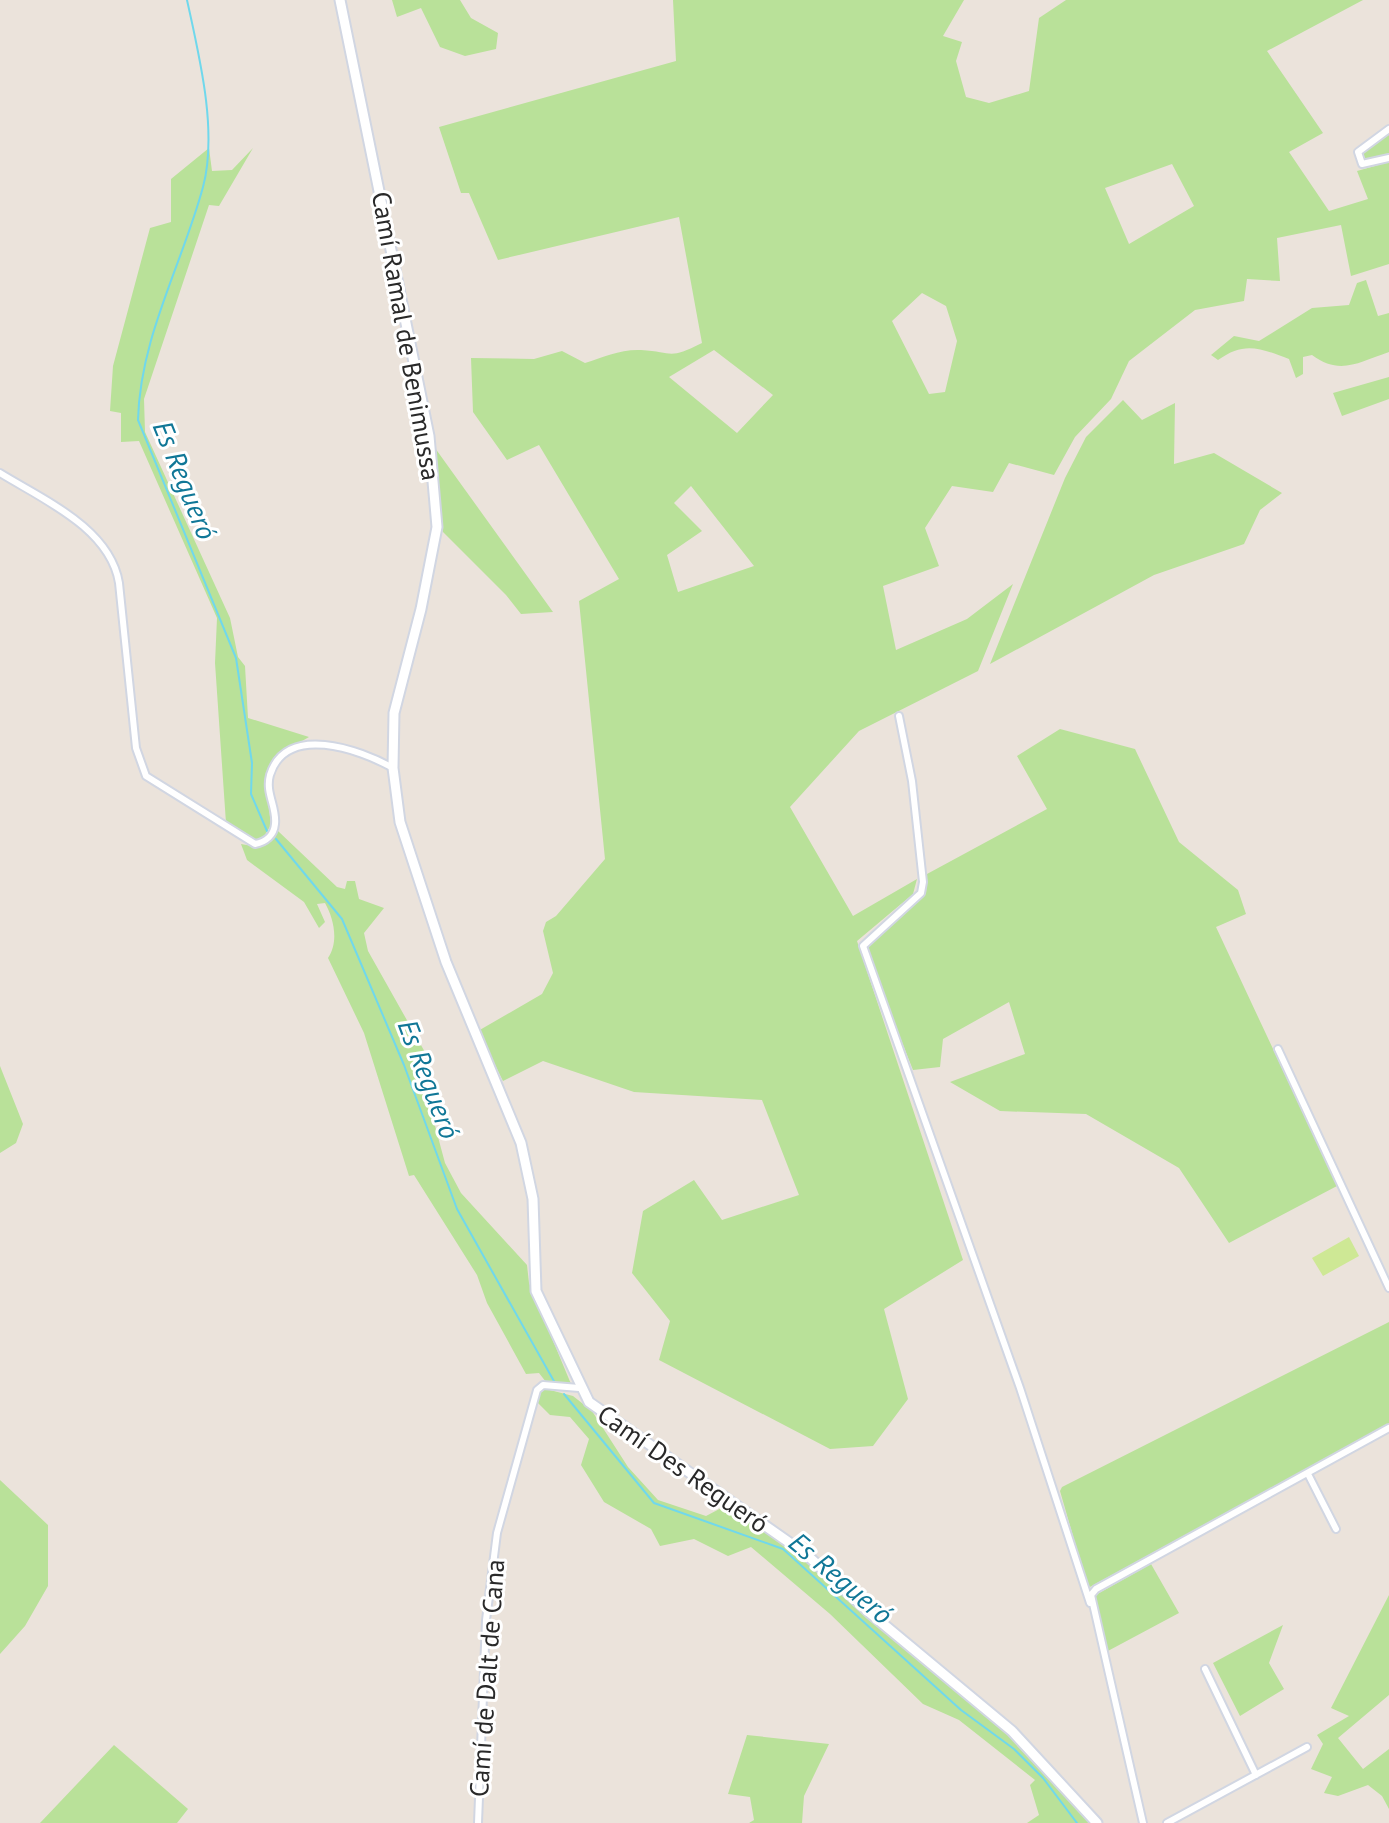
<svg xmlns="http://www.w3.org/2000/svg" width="1389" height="1823" font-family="'PT Sans',sans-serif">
	<rect width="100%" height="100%" fill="#ebe3db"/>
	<!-- green -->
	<path fill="#b9e199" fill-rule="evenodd" d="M392,0H460L471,18L498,33L496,49L465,56L440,47L421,8L397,17Z
		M673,0H964L943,36L962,42L956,61L966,97L989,103L1029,91L1039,18L1066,0H1363L1267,51L1323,133L1289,152L1329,211L1368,199L1357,171L1389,162V264L1351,276L1341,225L1277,238L1280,281L1247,279L1244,301L1195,310L1129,361L1111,399L1075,437L1054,475L1009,463L993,492L952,486L925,528L939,566L883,586L896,650L967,619L1013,584L978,671L859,731L790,807L853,916L917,879L913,894L857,941L963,1260L884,1309L908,1399L873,1446L830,1449L659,1360L670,1321L632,1273L643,1211L694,1180L722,1220L799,1195L762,1100L634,1092L543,1061L503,1081L478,1031L542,994L553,973L543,931L546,922L556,916L605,859L579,601L619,579L539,445L507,460L473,412L471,358L534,359L562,351L585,363C603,357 621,349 641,350C674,352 668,360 702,343L679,217L498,260L469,193H461L439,127L676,61ZM1172,164L1194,206L1129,244L1105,188ZM922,293L946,306L957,341L945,392L929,394L892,321ZM714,350L773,395L737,433L669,377ZM691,486L754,566L678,592L667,555L702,531L674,503Z
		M1389,133V155L1364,161L1360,152Z
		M209,148L212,171L232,170L253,148L219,206L209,205L144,399L145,432L230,618L238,657L245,666L248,718L309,737C255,768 265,768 271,825L263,838L256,840L226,823L215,663L217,618L139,441L121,442V413L110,411L113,366L150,228L171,222V179Z
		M1366,280L1378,316L1389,313V352C1359,362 1340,376 1312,355L1303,357V374L1296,378L1289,359C1260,348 1244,341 1218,360L1211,355L1234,336L1259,341L1312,308L1349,305L1357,283Z
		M1389,377V399L1342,416L1333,393Z
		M1123,400L1142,420L1175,403L1174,464L1214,453L1282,493L1260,510L1244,544L1154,575L990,664L1065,478L1086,437Z
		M435,448L553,612L521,614L506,595L443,532Z
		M1060,729L1135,749L1179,842L1238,890L1246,914L1216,927L1337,1186L1229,1243L1179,1168L1086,1114L1000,1111L950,1082L1025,1054L1009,1002L943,1039L940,1067L913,1070L867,954L869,942L926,893L927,874L1047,809L1017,756Z
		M278,831L337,887L345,889L347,881H355L359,899L384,908L364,933L368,951L426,1054L427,1096L445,1163L461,1193L527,1265L529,1283L571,1384L546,1382L539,1373L526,1374L487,1303L477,1275L414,1175L409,1176L364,1033L328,958C339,942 334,919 325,903L317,904L325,922L319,928L304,902L247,860L241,844L257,847Z
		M0,1066L23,1124L16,1143L0,1153Z
		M1389,1322V1424L1088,1588L1060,1491L1062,1487Z
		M546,1389L573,1396L592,1411L628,1467L658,1500L706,1516L727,1505L793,1548L860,1611L952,1685L1027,1752L1090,1823H1027L1039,1815L1030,1785L1035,1780L959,1720L923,1704L830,1614L751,1547L728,1556L694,1539L660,1546L651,1529L604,1502L581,1465L589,1439L570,1417L550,1415L537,1402L541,1392Z
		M0,1480L48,1525V1586L25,1626L0,1654Z
		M1151,1564L1179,1613L1106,1652L1092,1597Z
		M1389,1595V1695L1338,1738L1363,1769L1389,1749V1809L1382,1796L1368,1785L1338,1796L1324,1793L1332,1777L1311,1769L1323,1744L1317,1735L1349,1716L1331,1708Z
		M1283,1625L1269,1663L1284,1689L1240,1716L1213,1663Z
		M747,1735L829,1744L804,1796L802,1823H749L754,1820L750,1797L728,1794Z
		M114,1745L188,1809L177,1823H40Z"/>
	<!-- pitch -->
	<path fill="#cee895" d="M1349,1237L1359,1256L1323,1276L1312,1258Z"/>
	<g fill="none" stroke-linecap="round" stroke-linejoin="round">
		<!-- stream -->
		<path stroke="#70d8ec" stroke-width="2" d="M187,0C199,55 218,131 203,187C182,265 140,337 138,420L236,658L252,763L251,794L267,831
			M276,839L342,919L404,1065L457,1209L555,1383
			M564,1394L654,1503L783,1549L961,1710L1014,1749L1043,1778L1077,1823"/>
		<!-- street casing -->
		<g stroke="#d1d6e2" stroke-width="10">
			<path id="street" d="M1389,129L1358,152L1362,164L1389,158
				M0,473C42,499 110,528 119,583L136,748L146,776L255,844C266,842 274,835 275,824C277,807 265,793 270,775C286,723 359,749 393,768
				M899,716L912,781L923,882L921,893L863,946L1020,1388L1090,1603
				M1278,1049L1389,1288
				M1308,1474L1336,1529
				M1205,1669L1256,1775
				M478,1823L486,1620L497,1533L537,1390L543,1385L579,1388
				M1143,1823L1091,1595L1096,1589L1389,1428
				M1167,1823L1307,1747"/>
		</g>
		<!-- secondary casing -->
		<g stroke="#d1d6e2" stroke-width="13">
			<path id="secondary" d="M340,0L429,436L437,527L421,609L394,713L393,768L400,822L446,962L521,1143L533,1199L536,1291L589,1402L807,1555L870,1613L1012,1731L1097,1823"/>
		</g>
		<!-- street -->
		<use href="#street" stroke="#fff" stroke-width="6"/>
		<!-- secondary -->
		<use href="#secondary" stroke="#fff" stroke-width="9"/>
	</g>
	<g text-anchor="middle" stroke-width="6" stroke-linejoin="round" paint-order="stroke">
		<!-- street labels -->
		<g font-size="26" fill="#292929" stroke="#fff">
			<text transform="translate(406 336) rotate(80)" y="9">Camí Ramal de Benimussa</text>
			<text transform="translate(683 1469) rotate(35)" y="9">Camí Des Regueró</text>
			<text transform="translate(487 1678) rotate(-86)" y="9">Camí de Dalt de Cana</text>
		</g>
		<!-- water labels -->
		<g font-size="28" font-style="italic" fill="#107797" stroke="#fff">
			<text transform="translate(185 480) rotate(68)" y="10">Es Regueró</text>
			<text transform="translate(429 1079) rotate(69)" y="10">Es Regueró</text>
			<text transform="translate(841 1578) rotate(40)" y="10">Es Regueró</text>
		</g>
	</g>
</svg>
